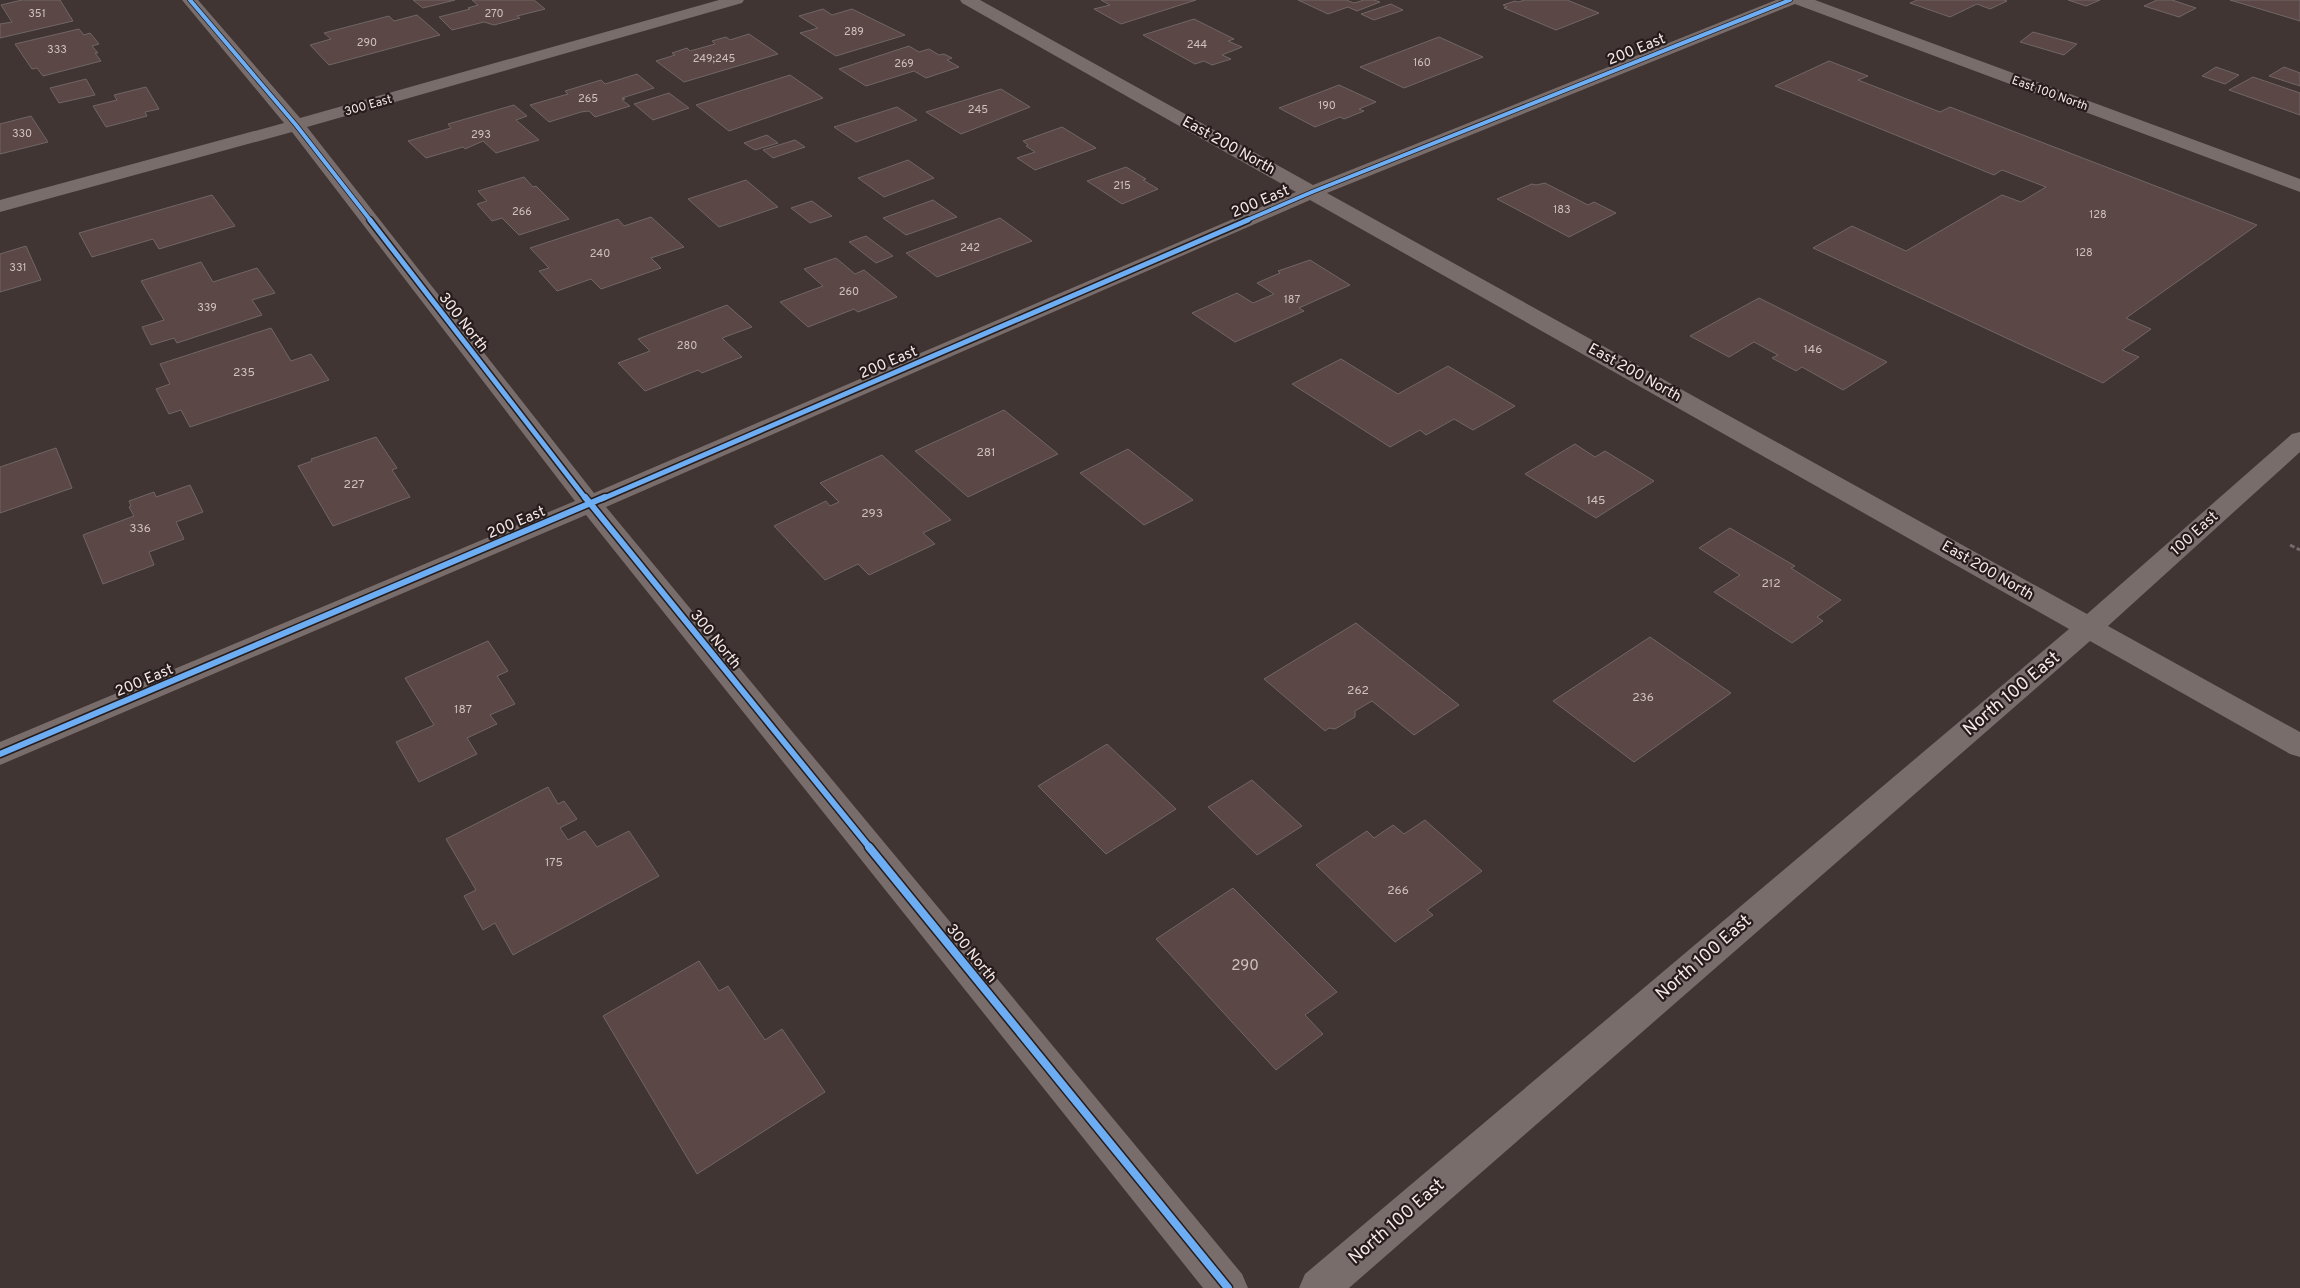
<svg xmlns="http://www.w3.org/2000/svg" width="2300" height="1288" font-family="Overpass,sans-serif">
	<rect width="100%" height="100%" fill="#413534"/>
	<!-- building -->
	<path fill="#5a4746" stroke="#706665" d="M22,0H60L73,21L0,38V24L12,22L1,5Z
		M413,0H455L423,8Z
		M472,0H534L545,9L517,16L520,18L494,25L484,22L452,30L439,17L470,9L468,8L478,5Z
		M1101,0H1196L1121,24L1094,9L1110,5Z
		M1298,0H1346L1354,3L1364,0H1374L1380,2L1357,11L1348,7L1328,14Z
		M1525,0H1567L1599,13L1556,30L1504,8L1507,7L1503,5L1515,1L1518,2Z
		M1917,0H2004L2007,1L1990,9L1977,4L1950,17L1910,3Z
		M2068,0H2100L2086,6Z
		M2157,0H2172L2196,8L2179,17L2144,6Z
		M2230,0H2300V21Z
		M1391,4L1403,10L1374,20L1361,14Z
		M823,9L832,15L852,9L905,35L836,56L800,33L818,28L799,16Z
		M417,15L440,35L329,65L310,45L331,39L324,33L389,16L394,21Z
		M1194,19L1234,39L1228,41L1242,47L1222,55L1231,59L1212,65L1204,61L1195,64L1143,35Z
		M79,29L84,35L90,33L99,44L92,46L98,53H95L101,61L43,76L37,68L32,69L15,44Z
		M2033,32L2077,44L2064,55L2020,42Z
		M749,34L778,54L684,82L656,61L675,55L672,53L687,48L690,51L715,44L712,41L726,37L730,40Z
		M1439,37L1483,57L1404,88L1360,67Z
		M909,46L919,52L929,49L939,55L944,54L952,58L947,60L959,67L926,78L914,71L866,86L839,69Z
		M1829,61L1868,76L1858,80L1940,112L1950,107L2257,225L2126,318L2151,329L2122,350L2139,357L2103,383L1813,248L1852,226L1906,251L2002,195L2021,202L2046,187L2002,170L1994,175L1775,86Z
		M2216,67L2239,75L2225,84L2202,76Z
		M2284,67L2300,73V86L2269,76Z
		M637,74L654,88L622,98L625,99L622,100L630,106L595,117L589,111L581,112L549,122L530,105L568,94L565,91L601,80L605,84Z
		M790,75L823,98L729,131L696,105Z
		M2253,77L2300,93V115L2229,90Z
		M86,79L95,95L59,103L50,88Z
		M1339,85L1376,102L1359,109L1364,111L1344,119L1340,117L1315,127L1279,108Z
		M146,87L159,109L145,112L147,116L106,127L93,106L117,100L114,95Z
		M1001,89L1030,107L961,134L926,112Z
		M669,93L689,108L653,120L634,104Z
		M514,105L527,116L516,120L539,140L496,153L483,141L465,149L463,147L426,158L408,141L451,128L448,124Z
		M897,107L917,120L856,142L834,127Z
		M31,116L48,142L0,154V124Z
		M1062,127L1096,148L1035,170L1017,158L1035,152L1026,146L1028,145L1023,141Z
		M767,135L778,143L755,150L744,143Z
		M795,140L805,147L773,158L763,150Z
		M908,160L934,178L884,197L858,178Z
		M1126,167L1146,179L1143,180L1158,189L1122,204L1087,181Z
		M524,177L533,187L536,186L569,219L519,235L502,218L492,221L477,204L487,201L478,191Z
		M746,180L778,207L719,227L688,199Z
		M1545,183L1588,205L1594,202L1616,213L1569,237L1497,199L1532,184L1536,185Z
		M212,195L235,226L159,249L153,239L92,257L79,233Z
		M933,200L957,217L906,235L883,218Z
		M812,201L832,216L810,223L791,208Z
		M651,217L684,247L651,258L661,268L601,289L591,279L557,291L539,271L549,268L530,248L618,219L624,226Z
		M1000,218L1032,241L937,277L906,253Z
		M866,236L893,256L876,263L849,242Z
		M26,246L41,280L0,292V254Z
		M836,258L855,274L864,270L897,297L858,312L854,309L808,327L780,302L823,286L804,269Z
		M1310,260L1350,285L1299,308L1304,311L1235,342L1192,313L1237,293L1253,303L1274,294L1257,283L1280,273L1278,271Z
		M201,262L213,282L257,268L275,293L252,300L262,315L177,343L174,338L151,345L142,327L164,320L141,281Z
		M1759,298L1887,362L1843,390L1802,367L1796,371L1772,358L1778,355L1754,342L1729,357L1690,336Z
		M727,305L752,327L722,338L742,357L702,373L698,370L645,391L618,363L650,351L638,339Z
		M271,328L291,361L311,354L329,380L190,427L181,410L169,414L156,389L170,384L160,364Z
		M1341,359L1398,394L1448,366L1515,406L1473,430L1454,419L1426,435L1420,430L1390,447L1292,384Z
		M1004,410L1058,454L968,497L915,451Z
		M376,437L397,468L392,470L410,497L333,526L298,466L312,461L311,459Z
		M1575,444L1595,457L1605,451L1654,481L1596,518L1525,474Z
		M56,448L72,488L0,513V467Z
		M1128,449L1193,500L1144,525L1080,473Z
		M882,455L951,520L923,533L935,544L869,575L858,564L825,580L774,526L826,501L830,506L839,502L820,483Z
		M190,485L203,512L176,522L184,539L149,552L154,565L103,584L83,535L134,516L129,507L131,506L129,501L154,492L156,497Z
		M1730,528L1795,566L1791,568L1841,600L1817,617L1823,621L1792,643L1714,592L1740,575L1699,548Z
		M1356,623L1459,705L1414,735L1372,701L1355,711V717L1335,729L1329,728L1325,731L1264,679Z
		M1650,637L1731,693L1634,762L1553,701Z
		M488,641L508,671L497,676L515,704L490,715L497,724L467,738L477,754L419,782L396,742L434,725L405,678Z
		M1107,744L1176,809L1106,854L1038,786Z
		M1252,780L1302,826L1257,855L1208,807Z
		M548,787L558,804L564,801L577,819L560,828L568,840L585,831L597,847L629,831L659,876L513,955L495,923L483,930L464,896L476,890L446,839Z
		M1425,820L1482,871L1427,910L1433,915L1395,942L1316,865L1367,831L1374,838L1393,825L1404,834Z
		M1233,888L1337,992L1305,1015L1323,1034L1276,1070L1156,939Z
		M699,961L719,991L728,986L765,1040L782,1029L825,1092L697,1174L603,1016Z"/>
	<g fill="none" stroke-linecap="round" stroke-linejoin="round">
		<!-- path -->
		<path stroke="#766b6a" stroke-width="3" stroke-dasharray="5 2.5" stroke-linecap="butt" d="M2290,545L2300,550"/>
		<!-- minor -->
		<path fill="#796d6c" fill-rule="evenodd" d="M182,0H198L300,118L719,0H744L742,3L307,127L594,493L1296,192L962,3L960,0H980L1313,185L1776,0H1815L2300,179V192L1795,4L1327,193L2087,614L2292,434L2300,432V452L2108,626L2300,732V757L2290,754L2090,641L1349,1288H1299L1305,1274L2069,629L1310,200L606,507L1242,1274L1248,1288H1203L586,515L0,765V742L575,501L292,132L0,212V200L284,123Z"/>
		<!-- cycleway-far3 casing -->
		<g stroke="#251c1b" stroke-width="5.5">
			<path id="cycleway-far3" d="M190,0L296,125L371,221
				M1245,221L1312,192L1790,0"/>
		</g>
		<!-- cycleway-far2 casing -->
		<g stroke="#251c1b" stroke-width="8">
			<path id="cycleway-far2" d="M370,220L586,499
				M602,499L1248,220"/>
		</g>
		<!-- cycleway-far1 casing -->
		<g stroke="#251c1b" stroke-width="9">
			<path id="cycleway-far1" d="M585,497L870,848
				M0,754L605,497"/>
		</g>
		<!-- cycleway casing -->
		<g stroke="#251c1b" stroke-width="11">
			<path id="cycleway" d="M869,847L1228,1288"/>
		</g>
		<!-- cycleway-far3 -->
		<use href="#cycleway-far3" stroke="#6dadf4" stroke-width="4"/>
		<!-- cycleway-far2 -->
		<use href="#cycleway-far2" stroke="#6dadf4" stroke-width="5"/>
		<!-- cycleway-far1 -->
		<use href="#cycleway-far1" stroke="#6dadf4" stroke-width="6"/>
		<!-- cycleway -->
		<use href="#cycleway" stroke="#6dadf4" stroke-width="8"/>
	</g>
	<g text-anchor="middle" stroke-width="4.5" stroke-linejoin="round" paint-order="stroke">
		<!-- far-number labels -->
		<g font-size="11" fill="#cfc0bf">
			<text x="37" y="17">351</text>
			<text x="494" y="17">270</text>
			<text x="854" y="35">289</text>
			<text x="367" y="46">290</text>
			<text x="1197" y="48">244</text>
			<text x="57" y="53">333</text>
			<text x="714" y="62">249;245</text>
			<text x="1422" y="66">160</text>
			<text x="904" y="67">269</text>
			<text x="588" y="102">265</text>
			<text x="1327" y="109">190</text>
			<text x="978" y="113">245</text>
			<text x="22" y="137">330</text>
			<text x="481" y="138">293</text>
			<text x="1122" y="189">215</text>
			<text x="1562" y="213">183</text>
			<text x="522" y="215">266</text>
			<text x="2098" y="218">128</text>
			<text x="970" y="251">242</text>
			<text x="2084" y="256">128</text>
			<text x="600" y="257">240</text>
			<text x="18" y="271">331</text>
			<text x="849" y="295">260</text>
			<text x="1292" y="303">187</text>
			<text x="207" y="311">339</text>
			<text x="687" y="349">280</text>
		</g>
		<!-- far-street labels -->
		<g font-size="12" fill="#f6e8e7" stroke="#251c1b">
			<text transform="translate(2050 93) rotate(20)" y="4">East 100 North</text>
			<text transform="translate(368 105) rotate(-16)" y="4">300 East</text>
		</g>
		<!-- number labels -->
		<g font-size="12" fill="#cfc0bf">
			<text x="1813" y="353">146</text>
			<text x="244" y="376">235</text>
			<text x="986" y="456">281</text>
			<text x="354" y="488">227</text>
			<text x="1596" y="504">145</text>
			<text x="872" y="517">293</text>
			<text x="140" y="532">336</text>
			<text x="1771" y="587">212</text>
			<text x="1358" y="694">262</text>
			<text x="1643" y="701">236</text>
			<text x="463" y="713">187</text>
			<text x="554" y="866">175</text>
			<text x="1398" y="894">266</text>
		</g>
		<!-- street labels -->
		<g font-size="15" fill="#f6e8e7" stroke="#251c1b">
			<text transform="translate(1636 49) rotate(-22)" y="5">200 East</text>
			<text transform="translate(1229 145) rotate(29)" y="5">East 200 North</text>
			<text transform="translate(1260 201) rotate(-23)" y="5">200 East</text>
			<text transform="translate(464 322) rotate(52)" y="5">300 North</text>
			<text transform="translate(888 362) rotate(-23)" y="5">200 East</text>
			<text transform="translate(1635 372) rotate(29)" y="5">East 200 North</text>
			<text transform="translate(516 522) rotate(-23)" y="5">200 East</text>
			<text transform="translate(2194 533) rotate(-42)" y="5">100 East</text>
			<text transform="translate(1988 570) rotate(30)" y="5">East 200 North</text>
			<text transform="translate(716 639) rotate(51)" y="5">300 North</text>
			<text transform="translate(144 680) rotate(-23)" y="5">200 East</text>
			<text transform="translate(972 953) rotate(51)" y="5">300 North</text>
		</g>
		<!-- near-number labels -->
		<g font-size="15" fill="#cfc0bf">
			<text x="1245" y="970">290</text>
		</g>
		<!-- near-street labels -->
		<g font-size="18" fill="#f6e8e7" stroke="#251c1b">
			<text transform="translate(2011 693) rotate(-40)" y="6">North 100 East</text>
			<text transform="translate(1703 957) rotate(-41)" y="6">North 100 East</text>
			<text transform="translate(1396 1221) rotate(-41)" y="6">North 100 East</text>
		</g>
	</g>
</svg>
